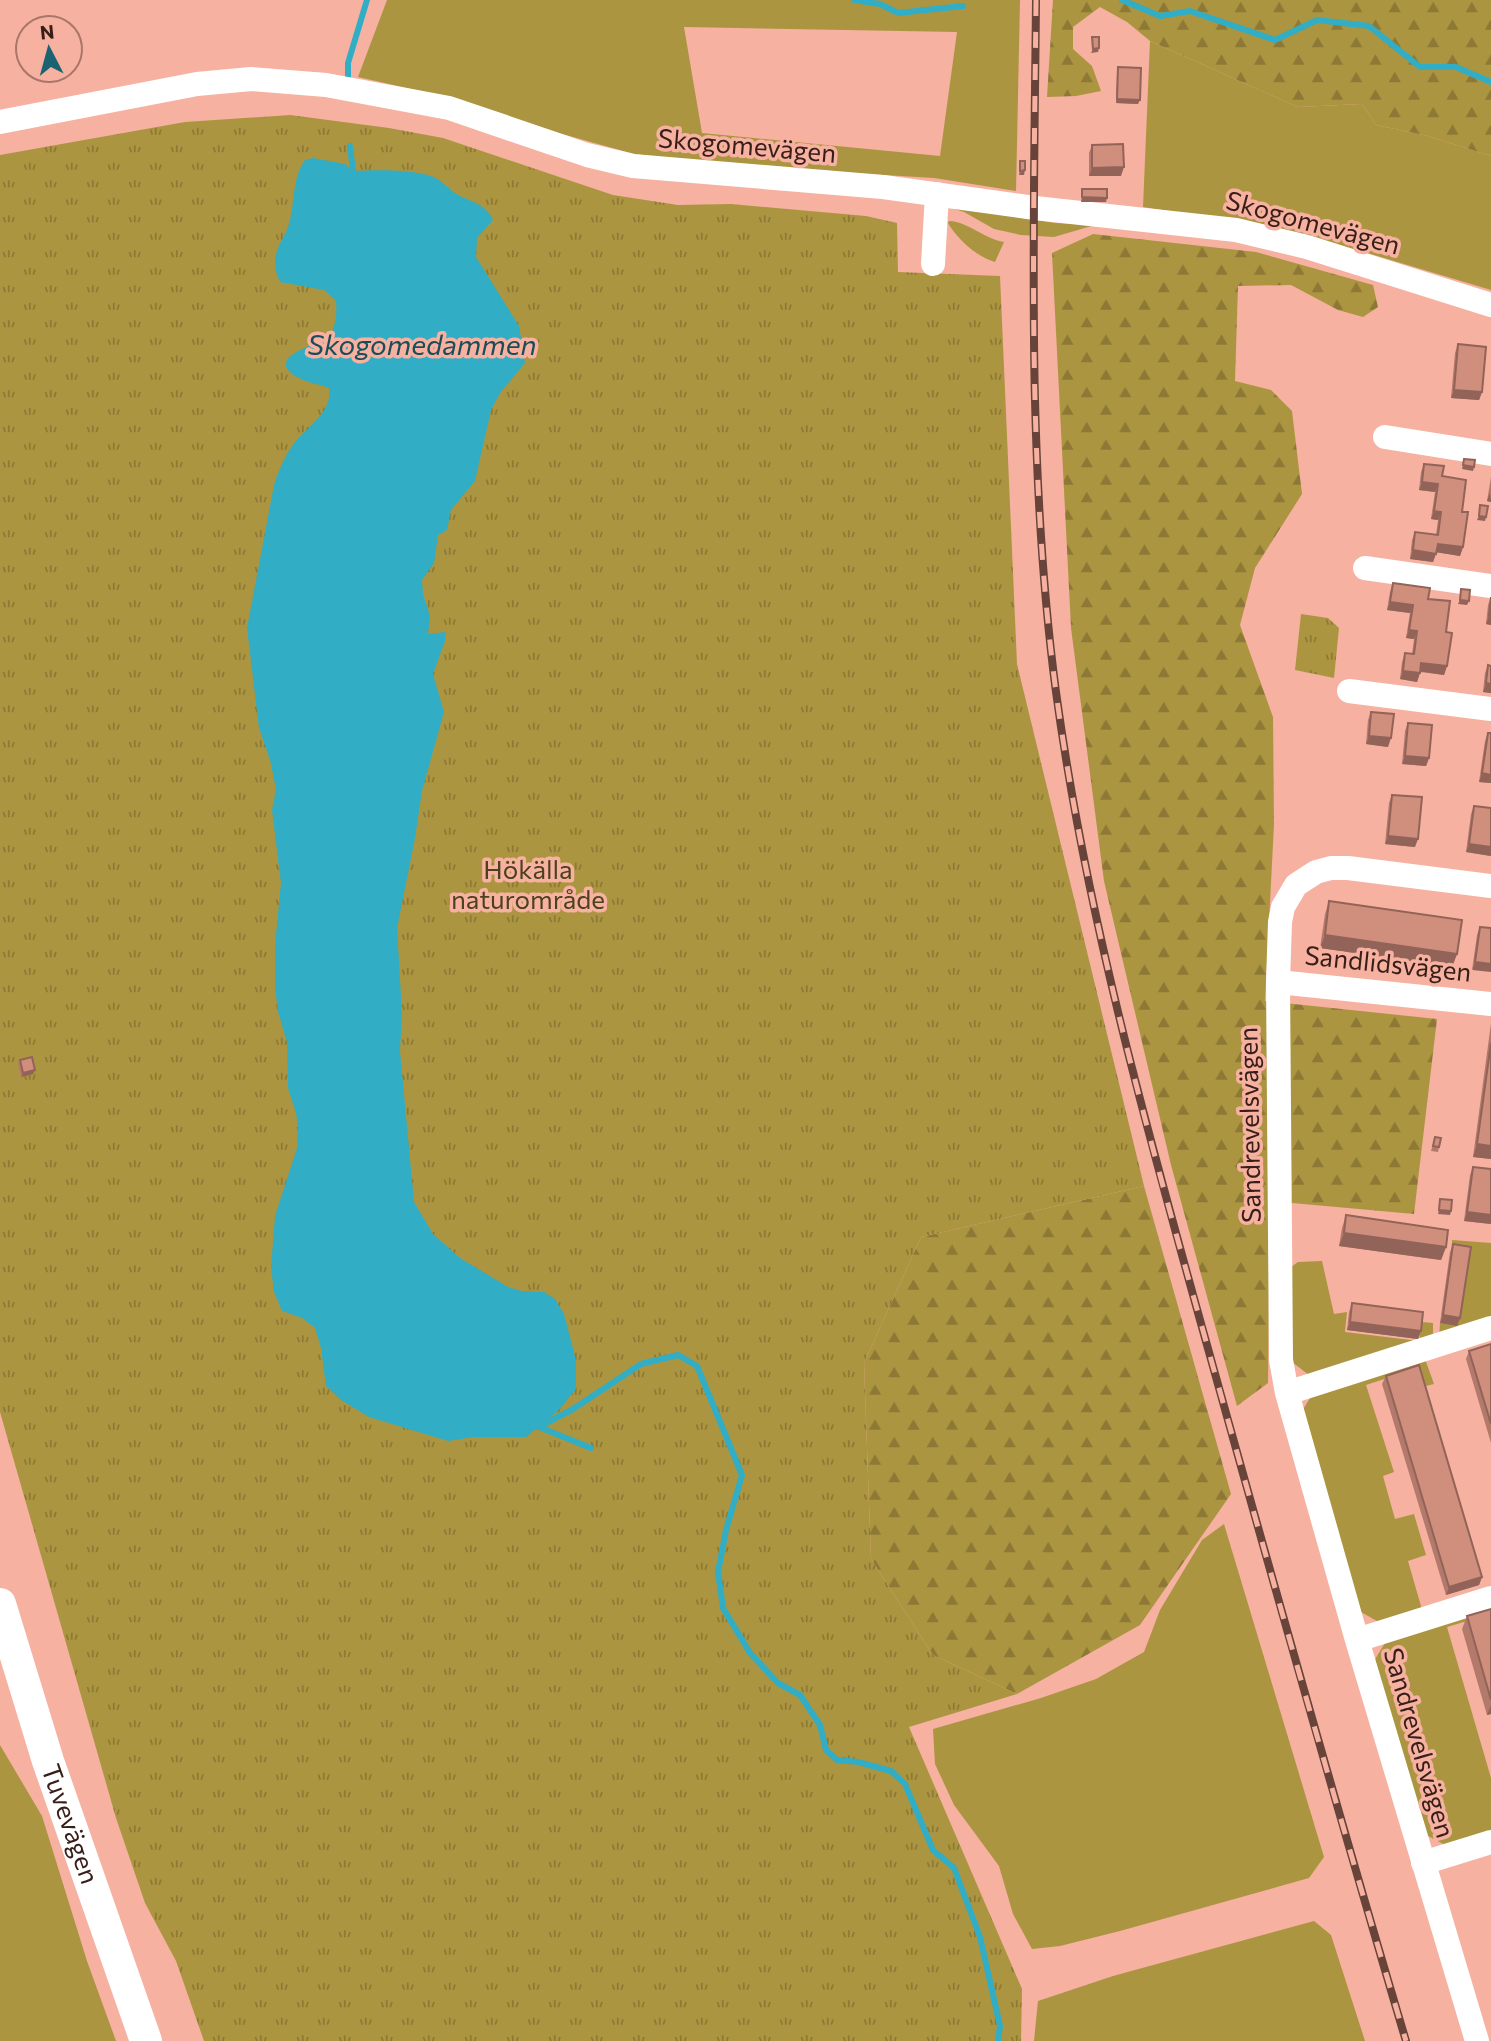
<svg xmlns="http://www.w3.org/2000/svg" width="1491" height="2041" font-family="Commissioner,sans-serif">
<defs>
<pattern id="forest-firs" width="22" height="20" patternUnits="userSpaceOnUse" patternTransform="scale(1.75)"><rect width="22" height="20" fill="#ac9540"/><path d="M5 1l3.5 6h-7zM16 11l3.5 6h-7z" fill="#8d7935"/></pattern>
<pattern id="park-tufts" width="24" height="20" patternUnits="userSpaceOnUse" patternTransform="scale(1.75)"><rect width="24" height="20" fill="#ac9540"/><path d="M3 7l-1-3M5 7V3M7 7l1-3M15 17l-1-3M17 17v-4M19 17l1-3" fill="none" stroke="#8d7935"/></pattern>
</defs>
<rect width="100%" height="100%" fill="#f6b1a0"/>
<path fill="#ac9540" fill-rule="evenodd" d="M387,0H1020L1016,191L934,178L734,166L634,154L555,132L438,95L358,77ZM684,27L957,32L940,156L702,133Z
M1150,41L1298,107L1362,104L1376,125L1428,136L1491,156V290L1364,252L1240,222L1143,207Z
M949,207L1055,223L1095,225L1054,237L1021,235L994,229L964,212Z
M949,221C969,222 984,239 1004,242L995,262C977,257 957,239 948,223Z
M1452,1240L1491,1243V1324L1439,1339L1440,1323L1457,1326Z
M1322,1261L1334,1314L1347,1312L1345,1332L1419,1341L1422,1322L1433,1323V1341L1309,1375L1292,1362L1291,1267L1298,1262Z
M1425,1359L1434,1384L1426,1386L1418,1368L1366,1385L1394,1472L1383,1476L1395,1519L1414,1514L1426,1555L1408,1561L1423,1613L1384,1625L1361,1612L1302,1411L1315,1390Z
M1224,1524L1324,1857L1309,1878L1120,1931L1060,1946L1032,1949L1013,1914L999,1866L954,1805L935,1764L933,1729L1041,1698L1096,1679L1144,1652L1160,1610L1202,1540Z
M1488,1610L1491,1614L1447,1627L1491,1778V1835L1449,1847L1426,1835L1374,1661L1388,1638Z
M0,1745L42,1816L87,1961L116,2041H0Z
M1314,1921L1331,1935L1365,2041H1034L1038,2001L1113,1976Z"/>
<path fill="url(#forest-firs)" d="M1053,0H1491V156L1428,136L1376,125L1362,104L1298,107L1150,41L1127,22L1100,7L1073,27V49L1092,66L1101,91L1076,96L1047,97Z
M1093,234L1256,252L1373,285L1378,307L1363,317L1338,310L1291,285L1238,286L1235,381L1271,390L1292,411L1302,494L1255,568L1240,625L1273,717L1274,824L1265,1001L1437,1019L1414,1214L1270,1201L1268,1383L1237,1406L1171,1165L1104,881L1071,628L1052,253Z
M1144,1186L1231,1494L1140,1625L1017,1694L933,1655L871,1559L864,1363L921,1237Z"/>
<path fill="url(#park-tufts)" d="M290,115L389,128L443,138L613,195L678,205L731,204L866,216L897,223L898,272L1000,276L1017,664L1144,1186L921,1237L864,1363L871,1559L933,1655L1017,1694L909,1727L1022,1989L1021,2041H204L176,1961L145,1903L116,1818L0,1412V155L185,122Z
M1301,614L1328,618L1339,628L1334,678L1295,670Z"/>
<path fill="#31adc5" d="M313,158L345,164L353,171C376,170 409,169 431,176C441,179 449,190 458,195C472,202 487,205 493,220L477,238L476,257L519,326L525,363L500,393L491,410L475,481L451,510L447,530L438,535L434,563L422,580L423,594L430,616L428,634L446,632L445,641L433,674L444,712L422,791L415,838L397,928L402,1013L400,1051L414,1202L433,1234L460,1258L508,1287L522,1291L544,1292L555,1299L564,1314L576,1360V1389L559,1410L526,1437H474L448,1441L369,1417L341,1400L326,1386L321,1348L315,1328L302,1318L282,1311L274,1292L271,1267L275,1216L297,1148L298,1128L296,1113L288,1088L287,1042L278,1012L275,986V945L281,883L272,810L276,789L270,760L259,728L247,628L274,485C278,472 284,458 292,446C305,428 333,413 329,388C318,384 301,381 292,374C267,354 325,344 331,334C336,324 337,311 336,301L324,290L280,282C276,274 274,264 276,255C278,244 286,235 289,224C295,203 292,178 305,160Z"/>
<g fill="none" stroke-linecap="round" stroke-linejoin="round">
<path stroke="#31adc5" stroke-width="6" d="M854,0L880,4L898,13L963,6
M1122,0L1160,16L1190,11L1275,40L1317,20L1369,26L1420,67H1456L1491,82
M348,83V63L367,0
M350,146L354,178
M531,1427H539L573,1409L641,1364L678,1355L697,1366L742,1475L726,1530L718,1572L723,1608L750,1653L778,1683L800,1695L820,1725L826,1750L837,1760L858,1762L891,1771L905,1784L933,1850L954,1868L980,1937L1000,2026L998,2041
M539,1427L591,1448"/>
<path stroke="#fff" stroke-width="24" d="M0,122L197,84L251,79L326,85L449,108L587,155L633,166L883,187L1035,208L1236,230L1307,247L1491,305
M933,264L937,194
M1385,437L1491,454
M1365,568L1491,586
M1349,691L1491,709
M1278,982L1491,1004
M1287,1393L1491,1328
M1357,1640L1491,1598
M1423,1863L1491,1842
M1477,2041L1357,1640L1287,1393L1281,1360L1278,982L1280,922L1283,907L1296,885L1316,872L1331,868H1348L1491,886"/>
<path stroke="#fff" stroke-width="32" id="s1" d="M0,1604L48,1761L146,2041"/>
<g stroke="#67433a" stroke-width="8">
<path id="rail" d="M1036,0C1034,228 1026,466 1056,692C1086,914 1147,1130 1207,1345C1272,1578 1337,1810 1406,2041"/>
</g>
<use href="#rail" stroke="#f6b1a0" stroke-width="5" stroke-dasharray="16" stroke-linecap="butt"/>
</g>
<path fill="#b37a6c" d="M1118,67L1138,104L1116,103L1117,72Z
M1092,145L1121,176H1089V153Z
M1458,344L1482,392L1479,400L1451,398L1455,353Z
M1424,464L1442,476L1462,512L1463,547L1460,556L1436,552L1433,562L1410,559L1412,540L1415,532L1436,535L1438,520L1431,519L1435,492L1419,490L1421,472Z
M1491,477V502L1487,501Z
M1393,583L1428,599L1446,632L1447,666L1444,675L1420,672L1417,682L1400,679L1402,662L1405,653L1412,654L1414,639L1406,638L1410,613L1387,610L1390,592Z
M1491,597V625L1486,624L1488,605Z
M1488,665L1491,693L1483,692L1485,673Z
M1371,712L1388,747L1366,744L1368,720Z
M1408,723L1429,758L1426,766L1402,764L1405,731Z
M1488,733H1491V783L1479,782L1485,741Z
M1392,795L1415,847L1385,844L1389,803Z
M1474,806L1491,808V856L1466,852L1471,814Z
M1329,901L1457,954L1452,967L1320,948L1325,914Z
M1480,927L1491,928L1472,970L1477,935Z
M1491,1023V1159L1473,1157Z
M20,1060L33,1074L21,1077L18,1064Z
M1435,1137L1439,1147L1438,1152L1431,1151Z
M1473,1167L1491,1169V1224L1464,1221L1470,1175Z
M1346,1215L1446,1247L1441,1260L1339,1246L1342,1228Z
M1453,1244L1460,1318L1457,1326L1440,1323L1450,1252Z
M1352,1303L1421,1331L1418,1339L1347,1330L1349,1312Z
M1491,1344V1443L1466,1359L1469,1351Z
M1386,1376L1482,1577L1479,1585L1446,1595L1382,1384Z
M1491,1609V1714L1487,1715L1462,1629L1467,1616Z"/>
<path fill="#926358" d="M1099,48L1098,52L1091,53L1093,49Z
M1117,99L1140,100L1138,104L1116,103Z
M1124,167L1121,176H1089L1092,168Z
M1025,170L1024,175H1019L1020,171Z
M1082,197L1107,198L1106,202H1081Z
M1454,390L1482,392L1479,400L1451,398Z
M1463,465L1474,467L1473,471L1462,469Z
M1422,482L1438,484L1435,492L1419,490Z
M1490,493L1491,502L1487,501Z
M1434,511L1441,512L1438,520L1431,519Z
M1479,516L1486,517L1485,521L1477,520Z
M1438,544L1463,547L1460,556L1435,552Z
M1413,550L1436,554L1433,562L1410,559Z
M1460,600L1469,601L1467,605L1458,604Z
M1390,602L1413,605L1410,613L1387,610Z
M1489,615L1491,616V625L1486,624Z
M1409,630L1417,631L1414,639L1406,638Z
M1421,663L1447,666L1444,675L1418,671Z
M1403,671L1420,673L1417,682L1400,679Z
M1486,683L1491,684V693L1483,692Z
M1369,736L1391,738L1388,747L1366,744Z
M1405,756L1429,758L1426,766L1402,764Z
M1482,773L1491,775V783L1479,782Z
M1388,836L1418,839L1415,847L1385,844Z
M1469,844L1491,847V856L1466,852Z
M1325,935L1457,954L1452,967L1320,948Z
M1475,962L1491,964V972L1472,970Z
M35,1070L33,1074L21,1077L23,1073Z
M1477,1144L1491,1146V1159L1473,1157Z
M1439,1210L1451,1211L1450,1215L1438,1214Z
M1467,1212L1491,1215V1224L1464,1221Z
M1344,1233L1446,1247L1441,1260L1339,1246Z
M1443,1315L1460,1318L1457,1326L1440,1323Z
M1350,1322L1421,1331L1418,1339L1347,1330Z
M1482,1577L1479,1585L1446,1595L1449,1587Z
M1491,1705V1714L1487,1715Z"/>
<path fill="#d08e7d" stroke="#926358" stroke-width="2" d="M1092,37H1099V48L1093,49Z
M1118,67L1141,68L1140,100L1117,99Z
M1123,144L1124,167L1092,168V145Z
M1020,161H1025V170L1020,171Z
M1082,189H1107V198L1082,197Z
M1458,344L1486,347L1482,392L1454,390Z
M1464,459L1475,460L1474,467L1463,465Z
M1424,464L1444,466L1442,476L1466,480L1462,512H1468L1463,547L1438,544L1436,554L1413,550L1415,532L1438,535L1441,512L1434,511L1438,484L1422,482Z
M1480,505L1488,506L1486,517L1479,516Z
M1393,583L1430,588L1428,599L1450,601L1446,632L1452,633L1447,666L1421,663L1420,673L1403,671L1405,653L1414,654L1417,631L1409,630L1413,605L1390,602Z
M1461,589L1470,590L1469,601L1460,600Z
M1491,597V616L1489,615Z
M1488,665L1491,666V684L1486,683Z
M1371,712L1394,714L1391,738L1369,736Z
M1408,723L1432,725L1429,758L1405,756Z
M1488,733H1491V775L1482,773Z
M1392,795L1422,797L1418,839L1388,836Z
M1474,806L1491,808V847L1469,844Z
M1329,901L1462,920L1457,954L1325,935Z
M1480,927L1491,928V964L1475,962Z
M1491,1043V1146L1477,1144Z
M32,1057L35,1070L23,1073L20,1060Z
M1435,1137L1441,1138L1439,1147L1433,1146Z
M1473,1167L1491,1169V1215L1467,1212Z
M1440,1199L1452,1200L1451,1211L1439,1210Z
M1346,1215L1448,1230L1446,1247L1344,1233Z
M1453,1244L1471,1247L1460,1318L1443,1315Z
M1352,1303L1423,1312L1421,1331L1350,1322Z
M1491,1344V1424L1469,1351Z
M1419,1365L1482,1577L1449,1587L1386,1376Z
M1491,1609V1700L1467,1616Z"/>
<g text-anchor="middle" stroke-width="7" stroke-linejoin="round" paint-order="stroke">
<g font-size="26" fill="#381e18" stroke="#f6b1a0">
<text transform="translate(747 146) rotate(5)" y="9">Skogomevägen</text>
<text transform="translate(1313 223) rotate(15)" y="9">Skogomevägen</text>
<text transform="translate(1388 964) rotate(6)" y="9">Sandlidsvägen</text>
<text transform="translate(1250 1125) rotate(-91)" y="9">Sandrevelsvägen</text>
<text transform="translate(1419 1743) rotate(74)" y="9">Sandrevelsvägen</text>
<text dy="9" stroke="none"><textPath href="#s1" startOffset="231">Tuvevägen</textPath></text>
</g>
<g font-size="26" fill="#4b411c" stroke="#f6b1a0">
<text x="528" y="879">Hökälla<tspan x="528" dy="30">naturområde</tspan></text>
</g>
<g font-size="28" font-style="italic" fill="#1b4d58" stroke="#f6b1a0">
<text x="422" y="355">Skogomedammen</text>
</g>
</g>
<g transform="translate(49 49) rotate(354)"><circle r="33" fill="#f6b1a0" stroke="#aa766a" stroke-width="2"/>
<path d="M0-5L12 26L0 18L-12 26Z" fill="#1b6371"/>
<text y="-10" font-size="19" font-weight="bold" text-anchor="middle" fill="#381e18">N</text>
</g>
</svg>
